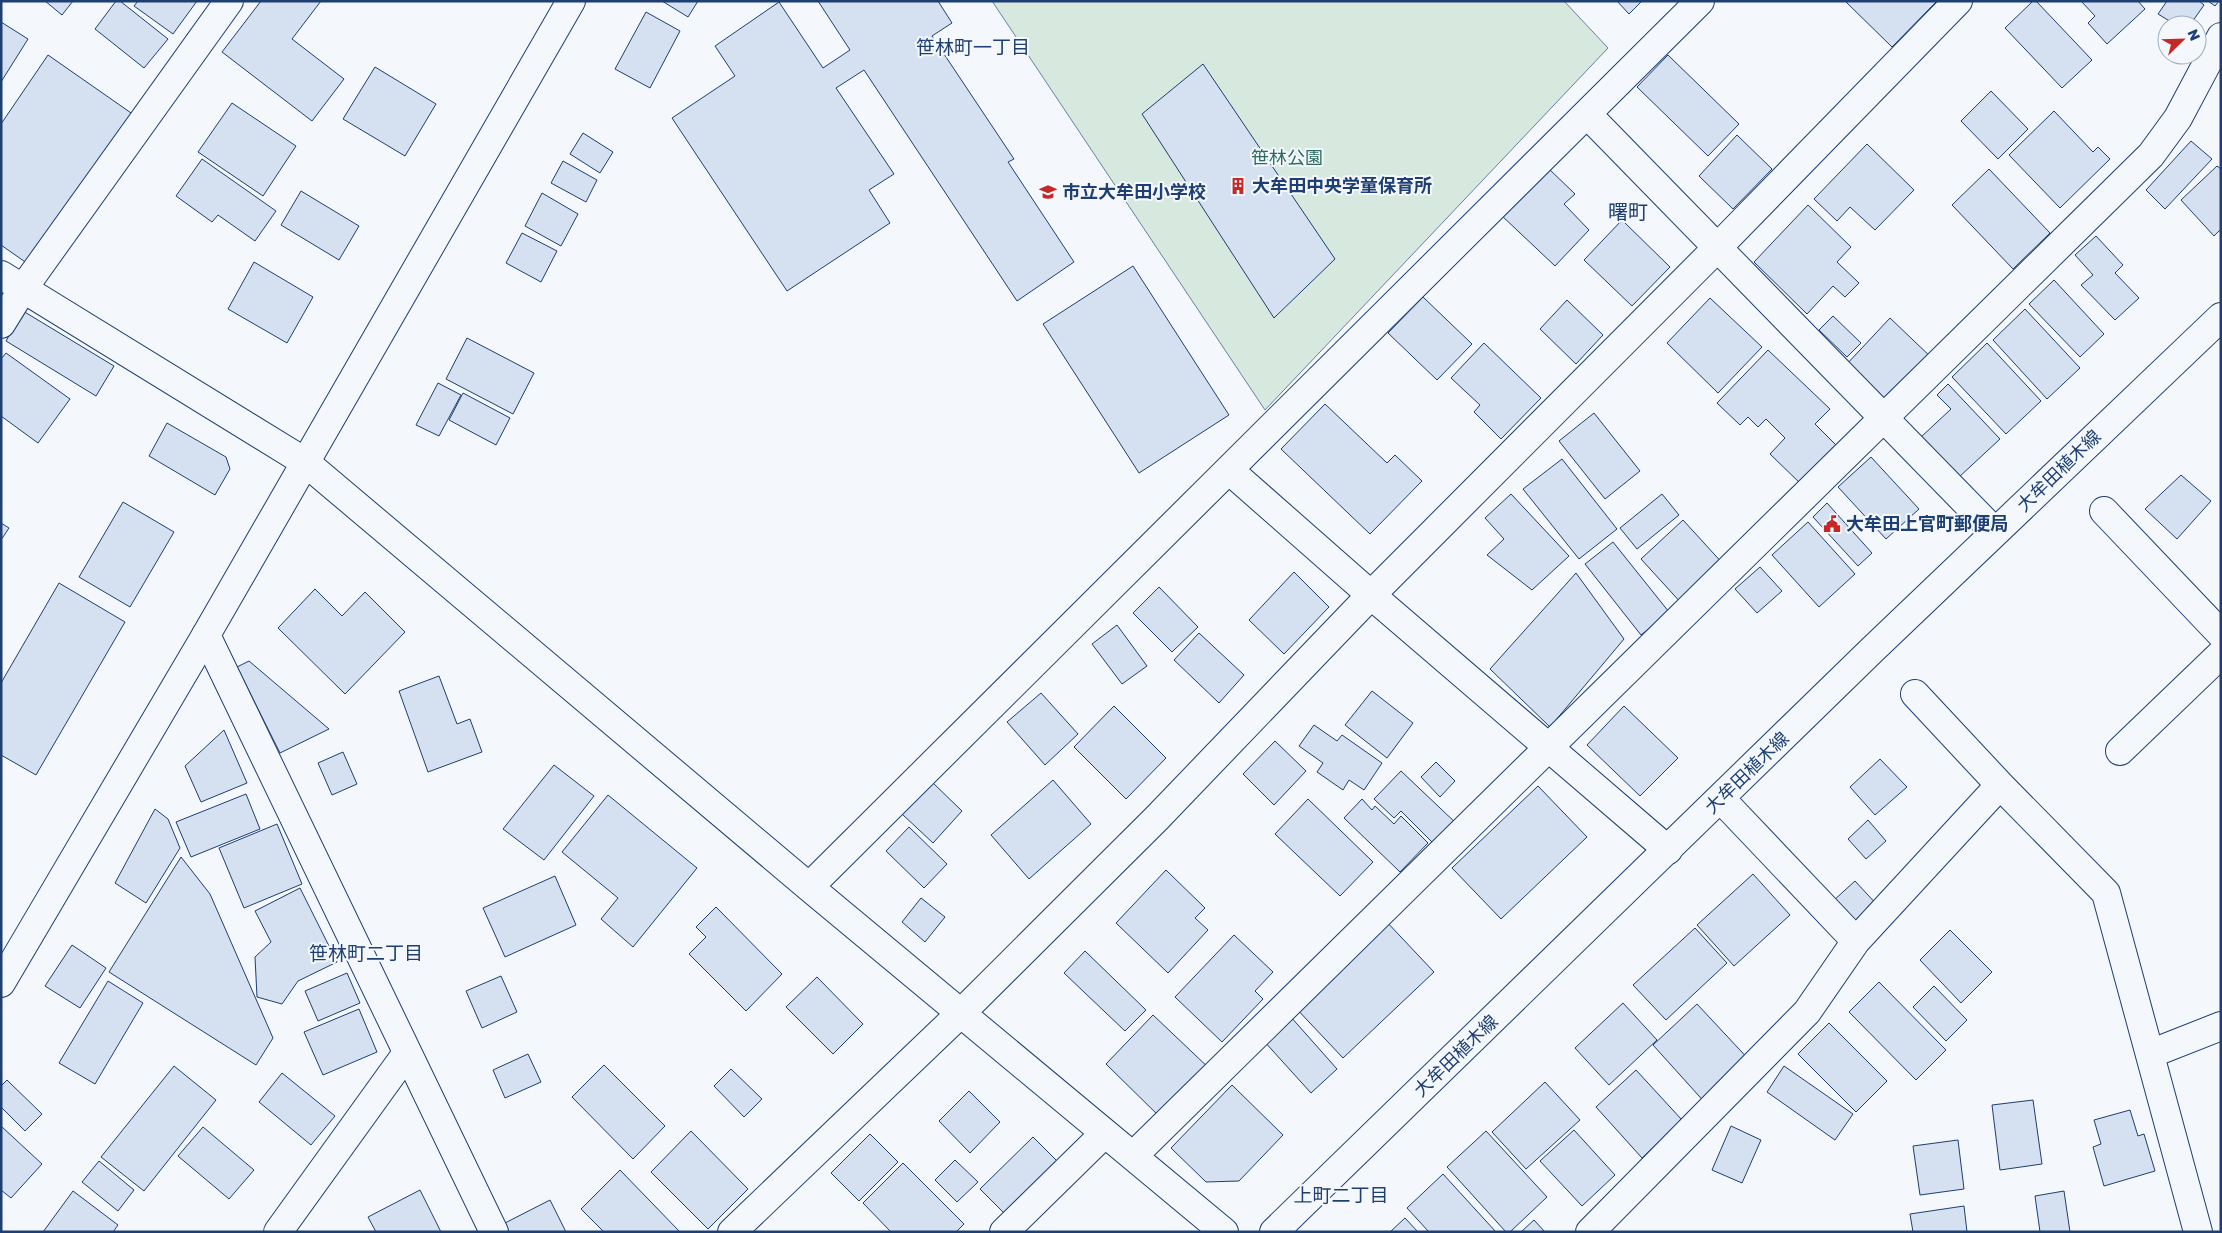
<svg xmlns="http://www.w3.org/2000/svg" width="2222" height="1233" font-family="'Golos Text','Noto Sans JP',sans-serif">
<rect width="100%" height="100%" fill="#f4f7fb"/>
<path fill="#d7e8df" stroke="#687fa3" d="M992,1H1564L1608,48L1265,410Z"/>
<path fill="#d5e0f0" stroke="#1d3f73" d="M45,1H73L62,15Z
M116,1H120L168,39L144,68L95,29Z
M138,1H197L173,34L134,6Z
M261,1H321L292,39L344,79L312,121L222,52Z
M662,1H698L688,17Z
M818,1H938L952,23L932,36L1014,159L1008,162L1074,262L1017,301L864,70L836,88L894,174L869,190L890,223L787,291L672,118L735,76L715,46L779,2L823,68L850,50Z
M1617,1H1642L1629,14Z
M1845,1H1936V2L1892,47Z
M2033,1H2036L2092,60L2062,88L2005,28Z
M2081,1H2138L2145,9L2107,44L2088,23L2095,16Z
M2167,1H2199L2204,5L2190,25H2176L2158,14Z
M2208,1H2219L2215,6Z
M646,12L680,31L650,88L615,69Z
M1,22L28,39L1,82Z
M48,55L134,115L31,266L1,245V124Z
M1668,55L1739,124L1708,156L1637,87Z
M1203,64L1335,259L1274,318L1142,114Z
M375,67L436,104L405,156L343,119Z
M1991,91L2028,129L1998,159L1961,121Z
M232,103L296,146L263,196L198,152Z
M2054,111L2093,152L2098,147L2110,159L2060,208L2009,155Z
M583,133L613,152L600,173L570,154Z
M1737,135L1772,169L1733,209L1699,176Z
M2191,141L2212,159L2165,209L2146,190Z
M1867,144L1914,190L1875,230L1850,207L1837,221L1814,199Z
M202,159L276,211L255,241L218,215L212,222L176,196Z
M563,161L597,180L586,202L551,183Z
M2217,166L2221,169V229L2214,236L2181,200Z
M1547,167L1575,194L1564,204L1589,230L1555,266L1501,215Z
M1989,169L2050,233L2013,269L1952,205Z
M301,191L359,226L339,260L281,225Z
M542,193L578,214L561,246L525,226Z
M1808,205L1851,247L1837,262L1859,283L1845,297L1833,286L1807,314L1754,262Z
M1622,220L1670,267L1632,306L1584,260Z
M522,233L557,251L541,282L506,263Z
M2096,236L2123,265L2115,273L2139,298L2115,320L2081,285L2093,275L2075,255Z
M254,262L313,297L287,343L228,309Z
M1133,266L1229,415L1139,473L1043,324Z
M2054,280L2104,334L2080,357L2029,304Z
M1423,297L1472,344L1437,380L1388,333Z
M1710,298L1762,347L1718,393L1667,343Z
M1567,300L1603,335L1576,364L1540,329Z
M2025,309L2080,368L2047,399L1993,340Z
M23,311L114,366L96,396L6,341Z
M1833,316L1861,343L1847,357L1819,330Z
M1890,318L1935,361L1889,409L1845,366Z
M467,338L534,373L513,414L446,379Z
M1484,343L1541,398L1501,439L1474,412L1480,405L1451,378Z
M1987,343L2041,401L2006,434L1952,377Z
M1768,350L1830,409L1815,424L1840,449L1804,487L1770,454L1785,438L1766,419L1758,427L1748,417L1740,425L1717,403Z
M6,353L70,399L38,443L1,416V359Z
M438,383L461,395L439,436L416,425Z
M1948,384L2000,439L1958,478L1920,438L1951,409L1937,395Z
M463,393L510,418L496,445L449,420Z
M1325,404L1387,463L1395,455L1422,481L1370,534L1281,449Z
M1594,413L1640,471L1605,499L1559,441Z
M167,423L226,457L230,469L215,495L149,456Z
M1871,457L1919,509L1886,539L1838,487Z
M1562,459L1617,529L1579,559L1523,489Z
M2181,475L2211,501L2177,539L2145,509Z
M1511,494L1569,556L1532,590L1487,555L1504,539L1485,518Z
M1662,494L1679,515L1637,549L1620,528Z
M123,502L174,532L130,607L79,577Z
M1827,503L1872,553L1858,566L1813,517Z
M1683,520L1725,566L1683,605L1641,559Z
M1808,522L1855,574L1819,607L1772,555Z
M1,523L9,528L1,540Z
M1613,542L1669,612L1641,635L1585,564Z
M1760,567L1782,591L1757,613L1735,589Z
M1294,572L1329,607L1284,654L1249,620Z
M1576,573L1624,639L1550,727L1490,669Z
M59,583L125,622L36,775L1,755V683Z
M1159,587L1198,627L1172,652L1133,613Z
M315,589L342,616L365,592L405,632L345,694L278,628Z
M1117,625L1147,666L1122,684L1092,644Z
M1199,633L1244,675L1219,703L1174,660Z
M249,661L329,729L280,753L237,667Z
M439,676L457,724L470,719L482,752L428,772L399,691Z
M1372,691L1413,723L1387,758L1345,725Z
M1041,693L1078,734L1045,765L1007,722Z
M1114,706L1166,758L1126,799L1074,747Z
M1624,706L1678,758L1640,796L1587,745Z
M1314,725L1337,741L1342,735L1382,763L1364,790L1349,780L1343,790L1317,772L1323,763L1299,746Z
M224,730L247,783L201,802L185,766Z
M1275,741L1306,771L1274,805L1243,774Z
M343,752L357,784L332,795L318,763Z
M1880,759L1907,787L1875,815L1850,787Z
M1436,762L1455,781L1440,797L1421,777Z
M554,765L594,796L544,860L503,829Z
M1401,771L1459,826L1438,848L1401,811L1394,818L1374,799Z
M1053,780L1091,824L1029,879L991,835Z
M932,782L962,811L933,843L902,814Z
M1538,786L1587,837L1501,919L1452,868Z
M246,794L260,829L191,857L176,822Z
M608,795L697,868L633,947L601,919L618,898L562,852Z
M1308,799L1373,862L1340,896L1275,834Z
M1362,799L1372,810L1375,806L1394,824L1401,816L1428,843L1400,872L1344,818Z
M155,809L168,819L180,848L146,903L115,883Z
M1868,820L1886,841L1866,859L1848,839Z
M277,824L302,884L244,908L219,848Z
M909,827L947,864L924,888L886,851Z
M181,857L210,894L273,1038L256,1065L109,972Z
M1166,870L1205,908L1195,918L1208,930L1168,973L1116,923Z
M1753,874L1790,915L1734,966L1697,925Z
M555,876L576,925L505,957L483,908Z
M1855,881L1880,908L1847,939L1822,911Z
M300,888L337,962L298,981L282,1004L257,997L255,957L271,942L255,911Z
M921,898L945,917L925,942L902,922Z
M716,907L782,974L746,1011L689,954L706,937L696,927Z
M1384,919L1434,972L1343,1058L1293,1005Z
M1695,928L1727,963L1666,1020L1633,985Z
M1950,930L1992,972L1961,1003L1920,960Z
M1234,935L1273,972L1255,991L1263,999L1222,1042L1175,997Z
M72,945L106,968L80,1008L45,986Z
M1085,951L1146,1010L1125,1031L1064,973Z
M347,973L360,1003L318,1021L305,991Z
M501,976L517,1012L482,1028L466,991Z
M817,977L863,1024L833,1054L786,1007Z
M108,981L143,1003L95,1084L59,1063Z
M1879,982L1946,1050L1916,1080L1849,1012Z
M1934,986L1967,1020L1946,1041L1913,1007Z
M1623,1003L1657,1040L1609,1085L1575,1048Z
M1697,1004L1753,1064L1708,1106L1653,1045Z
M359,1009L377,1052L323,1075L304,1032Z
M1153,1015L1212,1071L1164,1121L1106,1064Z
M1290,1016L1337,1069L1311,1093L1263,1040Z
M1829,1023L1887,1081L1856,1112L1798,1054Z
M528,1054L541,1082L505,1098L493,1070Z
M604,1065L665,1126L633,1159L572,1097Z
M174,1066L216,1100L144,1191L101,1157Z
M1784,1066L1853,1114L1835,1140L1767,1092Z
M731,1069L762,1099L744,1117L714,1086Z
M1636,1070L1682,1120L1642,1158L1596,1107Z
M282,1073L335,1116L311,1145L259,1102Z
M7,1080L42,1114L25,1131L1,1107V1086Z
M1545,1082L1580,1120L1526,1169L1492,1132Z
M1232,1085L1283,1135L1239,1181L1206,1182L1171,1148Z
M969,1091L1000,1122L970,1153L939,1121Z
M2033,1100L2042,1164L2000,1170L1992,1105Z
M2130,1110L2138,1136L2144,1134L2155,1171L2104,1186L2093,1147L2101,1144L2094,1120Z
M1,1126L42,1164L11,1198L1,1190Z
M1731,1126L1761,1140L1742,1183L1712,1170Z
M203,1127L254,1170L229,1199L178,1156Z
M1574,1130L1615,1175L1582,1206L1540,1161Z
M691,1131L748,1189L708,1229L651,1172Z
M1486,1131L1547,1197L1510,1232H1506L1447,1167Z
M870,1134L898,1162L859,1201L831,1173Z
M1033,1137L1059,1163L1006,1215L980,1189Z
M1958,1140L1964,1189L1920,1195L1913,1146Z
M955,1160L978,1182L957,1202L935,1180Z
M99,1161L134,1190L118,1211L82,1182Z
M903,1163L964,1224L956,1232H891L863,1203Z
M620,1170L680,1232H604L581,1209Z
M1443,1174L1496,1232H1429L1407,1208Z
M420,1190L441,1232H376L368,1217Z
M73,1191L118,1225L113,1232H43Z
M2064,1191L2070,1232H2040L2035,1196Z
M550,1200L566,1232H509L505,1223Z
M1964,1206L1967,1232H1913L1910,1214Z
M1405,1218L1418,1232H1390Z
M1534,1220L1545,1232H1521Z"/>
<g fill="none" stroke-linecap="round" stroke-linejoin="round">
<g stroke="#1d3f73" stroke-width="30">
<path id="street" d="M1587,114L1995,532
M1,275L305,462L809,887L1224,1232
M1,324L22,290L229,1
M1229,470L1371,595L1668,850
M2104,511L2221,634
M206,635L494,1232
M1915,694L2000,785L2106,893L2198,1232
M2120,751L2221,654
M1721,799L1856,941
M809,887L1700,1
M2150,1054L2221,1026
M1133,1156L2151,155L2178,118L2221,37
M278,1232L407,1053
M732,1232L961,1013L1157,818L1371,595L1718,247L1958,1
M1004,1232L1105,1133
M1590,1232L1807,1012L1856,941L2000,785"/>
</g>
<g stroke="#1d3f73" stroke-width="30">
<path id="secondary" d="M1,983L206,635L571,1"/>
</g>
<g stroke="#1d3f73" stroke-width="30">
<path id="primary" d="M1274,1232L1872,650L2221,317"/>
</g>
<use href="#street" stroke="#f4f7fb" stroke-width="28"/>
<use href="#secondary" stroke="#f4f7fb" stroke-width="28"/>
<use href="#primary" stroke="#f4f7fb" stroke-width="28"/>
</g>
<defs>
<g id="building-bare" transform="scale(1.35)"><path d="M-4-6H4V6H1V3H-1V6H-4ZM-2.5-4.3h1.7v1.8h-1.7ZM.8-4.3h1.7v1.8H.8ZM-2.5-1h1.7V.8h-1.7ZM.8-1h1.7V.8H.8Z" fill="#c62828" stroke="#f4f7fb" stroke-width="2.5" paint-order="stroke"/></g>
<g id="school-bare" transform="scale(1.35)"><path d="M0-5L7-2L0 1L-7-2ZM-4 1L0 2.5L4 1V4Q0 6-4 4Z" fill="#c62828" stroke="#f4f7fb" stroke-width="2.5" paint-order="stroke"/></g>
<g id="civic-bare" transform="scale(1.35)"><path d="M-.6-6.5H3V-4.5H.6V-3L4-1V1h2V6H-6V1h2V-1L-.6-3ZM-1.2 2.5V6h2.4V2.5Z" fill="#c62828" stroke="#f4f7fb" stroke-width="2.5" paint-order="stroke"/></g>
</defs>
<g fill-rule="evenodd">
<use href="#building-bare" x="1238" y="186"/>
<use href="#school-bare" x="1048" y="192"/>
<use href="#civic-bare" x="1832" y="524"/>
</g>
<g text-anchor="middle" stroke-width="4" stroke-linejoin="round" paint-order="stroke">
<g font-size="18" fill="#2c6c60" stroke="#f4f7fb">
<text x="1287" y="164">笹林公園</text>
</g>
<g font-size="18" font-weight="bold" fill="#1d3f73" stroke="#f4f7fb" text-anchor="start">
<text x="1252" y="192">大牟田中央学童保育所</text>
<text x="1062" y="198">市立大牟田小学校</text>
<text x="1846" y="530">大牟田上官町郵便局</text>
</g>
<g font-size="18" fill="#1d3f73" stroke="#f4f7fb">
<text transform="translate(2059 471) rotate(-44)" y="6">大牟田植木線</text>
<text transform="translate(1747 773) rotate(-44)" y="6">大牟田植木線</text>
<text transform="translate(1456 1056) rotate(-44)" y="6">大牟田植木線</text>
</g>
<g font-size="19" fill="#1d3f73" stroke="#f4f7fb">
<text x="973" y="54">笹林町一丁目</text>
<text x="366" y="960">笹林町二丁目</text>
<text x="1341" y="1202">上町二丁目</text>
</g>
<g font-size="20" fill="#1d3f73" stroke="#f4f7fb">
<text x="1628" y="219">曙町</text>
</g>
</g>
<rect width="2222" height="1233" fill="none" stroke="#1d3f73" stroke-width="5"/>
<g transform="translate(2182 40) rotate(67)"><circle r="24" fill="#f4f7fb" stroke="#9eadc5"/>
<path d="M0-4L9 19L0 12L-9 19Z" fill="#c62828"/>
<text y="-8" font-size="14" font-weight="bold" text-anchor="middle" fill="#1d3f73">N</text>
</g>
</svg>
